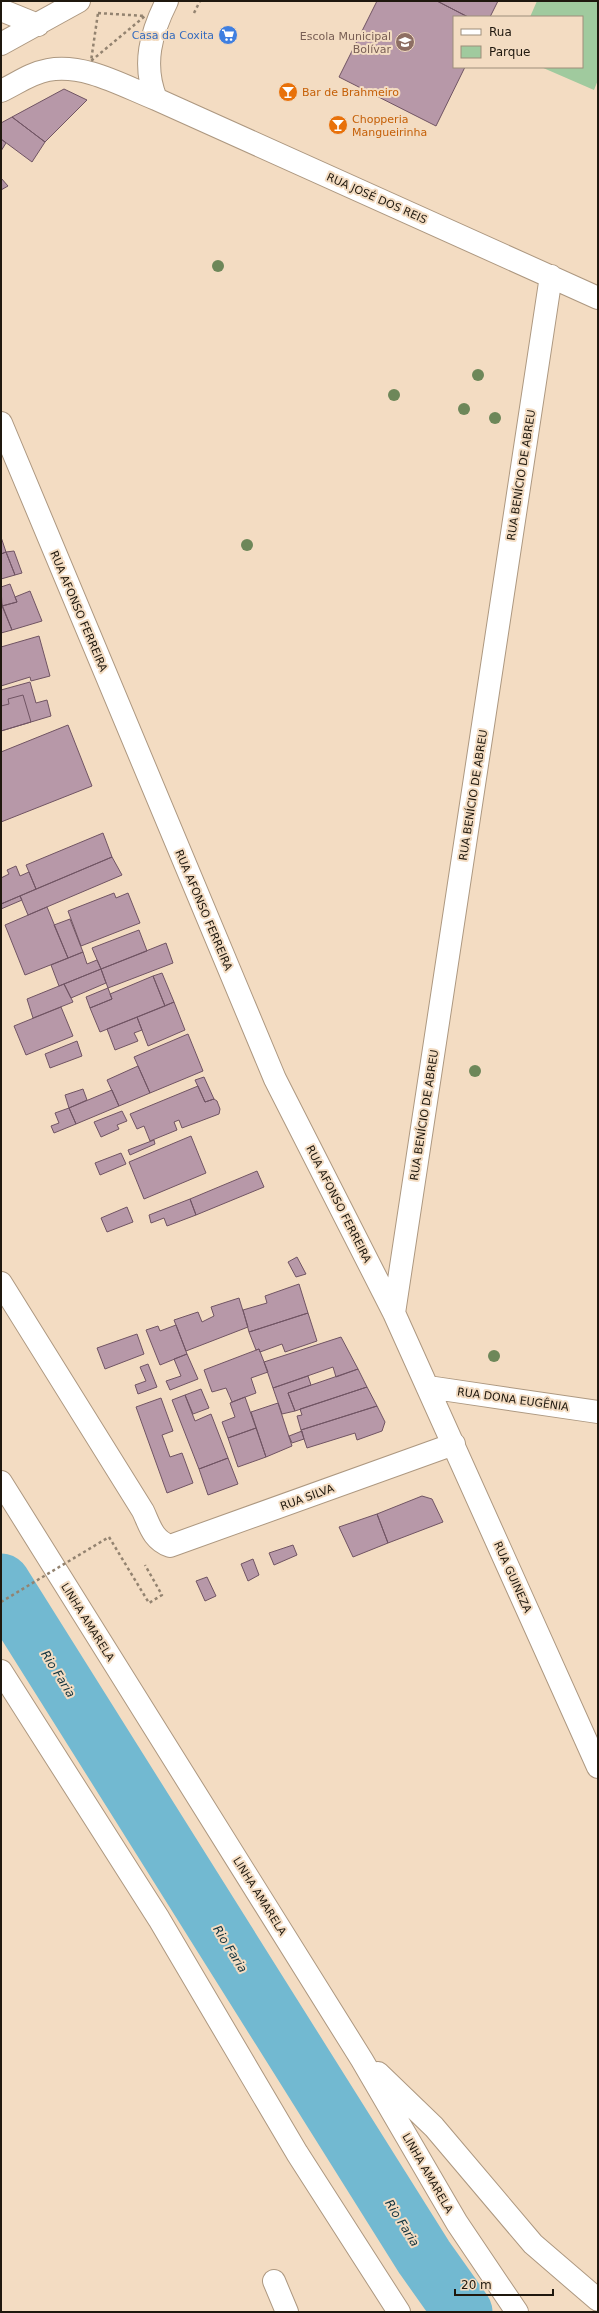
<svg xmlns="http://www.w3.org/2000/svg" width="599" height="2313" font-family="'DejaVu Sans',sans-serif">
<rect width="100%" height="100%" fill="#f3dcc2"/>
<path fill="#a0ca9e" d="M537,1H598V80L594,90L541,67H582V17H530Z"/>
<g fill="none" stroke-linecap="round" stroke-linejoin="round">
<path stroke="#72b9d1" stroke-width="59" d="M1,1583L424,2257L463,2312"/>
</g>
<path fill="#b798a8" stroke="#705463" d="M377,1H437L468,17H454V67H465L436,126L339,77Z
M437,1H498L490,17H468Z
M64,89L87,100L45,142L12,117Z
M12,117L45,142L32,162L1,139V123Z
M1,139L6,143L1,151Z
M1,178L8,186L1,190Z
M1,537L6,552L1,554Z
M14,551L22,573L15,575L6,552Z
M6,552L15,575L1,579V554Z
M10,584L17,602L2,606L1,587Z
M30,591L42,621L12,630L2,606L17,602L15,597Z
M1,602L12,630L1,633Z
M39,636L50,676L31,681L30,677L1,686V647Z
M30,682L36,703L47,700L51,716L1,731V690Z
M23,695L31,722L1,731V706L9,704L8,699Z
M68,725L92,786L1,822V752Z
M103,833L112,857L36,889L26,865Z
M112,857L122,875L28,915L20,896Z
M16,866L20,876L29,872L36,889L1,904V878L9,874L7,870Z
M114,893L116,898L128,893L140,923L81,946L68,911Z
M20,896L22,900L1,909V904Z
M47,907L68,958L25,975L5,925Z
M70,919L83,952L68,958L54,925Z
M139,930L147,951L101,969L92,948Z
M166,943L173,963L108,988L101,969Z
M83,952L87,964L97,960L101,969L59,986L51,965Z
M101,969L106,983L71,998L64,984Z
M162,973L174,1002L165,1006L153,976Z
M153,976L165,1006L100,1032L90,1008L112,999L110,994Z
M64,984L73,1002L33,1018L27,999Z
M108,988L112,999L90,1008L86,997Z
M174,1002L185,1030L148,1046L137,1017Z
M61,1007L73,1036L26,1055L14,1026Z
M137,1017L142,1030L134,1033L138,1041L115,1050L107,1029Z
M188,1034L203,1071L150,1093L134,1057Z
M77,1041L82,1056L50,1068L45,1054Z
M138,1066L150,1093L119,1106L107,1080Z
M204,1077L214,1099L205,1102L195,1080Z
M198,1086L205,1102L214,1099L217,1101L220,1109L219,1114L182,1128L179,1120L174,1122L177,1130L150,1141L144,1126L137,1129L130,1114Z
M83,1089L87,1100L69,1108L65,1095Z
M112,1090L119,1106L76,1124L69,1108Z
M69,1108L76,1124L54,1133L51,1126L59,1123L55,1113Z
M122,1111L127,1121L117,1125L119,1129L101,1137L94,1122Z
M191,1136L206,1173L144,1199L129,1162Z
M154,1140L155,1144L130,1155L128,1150Z
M121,1153L126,1164L100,1175L95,1163Z
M257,1171L264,1187L196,1215L190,1199Z
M190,1199L196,1215L167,1226L164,1218L151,1223L149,1215Z
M127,1207L133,1222L107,1232L101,1218Z
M297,1257L306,1274L296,1277L288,1262Z
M299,1284L308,1313L249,1332L243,1310L267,1303L265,1296Z
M239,1298L248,1327L186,1351L174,1320L198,1312L202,1322L214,1316L211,1307Z
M308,1313L317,1341L285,1352L282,1344L260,1352L259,1349L256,1350L249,1332Z
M176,1325L187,1354L160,1365L146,1330L158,1326L160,1331Z
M137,1334L144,1354L105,1369L97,1348Z
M341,1337L358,1369L336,1377L333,1367L273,1388L264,1362Z
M259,1349L268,1372L251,1378L256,1393L232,1402L226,1388L212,1392L204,1370Z
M187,1354L198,1379L170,1390L166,1381L181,1376L174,1359Z
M148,1364L157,1387L138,1394L135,1385L146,1381L140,1367Z
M358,1369L367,1387L295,1411L288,1393Z
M308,1376L311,1385L288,1393L295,1411L282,1414L273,1388Z
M367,1387L377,1406L301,1430L297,1416L302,1415L300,1409Z
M201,1389L209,1408L193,1414L185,1395Z
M185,1395L195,1421L211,1414L228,1458L199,1469L172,1400Z
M245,1397L256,1428L228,1438L222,1422L235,1417L230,1403Z
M161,1398L173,1431L162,1435L170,1457L182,1453L193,1483L167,1493L136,1407Z
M278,1403L292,1446L266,1457L251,1412Z
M377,1406L385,1422L382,1431L357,1440L355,1433L307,1448L301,1430Z
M256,1428L266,1457L238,1467L228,1438Z
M302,1431L304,1439L292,1443L289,1436Z
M228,1458L238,1484L208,1495L199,1469Z
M422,1496L432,1499L443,1522L388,1543L377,1514Z
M377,1514L388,1543L353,1557L339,1527Z
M293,1545L297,1555L274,1565L269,1553Z
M253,1559L259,1575L248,1581L241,1564Z
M207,1577L216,1596L205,1601L196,1581Z"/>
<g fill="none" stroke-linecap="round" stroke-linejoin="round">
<g stroke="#ad9880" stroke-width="24">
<path id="minor" d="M1,10L38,25
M1,44L79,1
M1,91C16,84 31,73 48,70C84,63 123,86 156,99L598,298
M156,99C142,64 151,33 167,1
M1,423L275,1079L394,1313L598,1767
M1,1283L143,1511C150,1526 153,1540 170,1546L454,1444
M394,1313L551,276
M428,1387L598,1412
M274,2281L287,2312"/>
</g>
<g stroke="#ad9880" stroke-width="24">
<path id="highway" d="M1,1482L362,2060L457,2223L517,2312
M1,1671L159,1919L297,2153L399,2312
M378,2073L434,2127L533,2244L598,2300"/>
</g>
<path stroke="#938370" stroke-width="2.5" stroke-dasharray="3 3" stroke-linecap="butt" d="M98,13L145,16L91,61Z
M194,13L200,1
M109,1537L149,1603L162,1595L145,1565"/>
<use href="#minor" stroke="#fff" stroke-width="22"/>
<use href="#highway" stroke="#fff" stroke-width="22"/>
<path stroke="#938370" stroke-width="2.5" stroke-dasharray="3 3" stroke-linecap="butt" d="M1,1602L109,1537"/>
</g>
<g fill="#6d8759">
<circle cx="218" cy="266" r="6"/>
<circle cx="478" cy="375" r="6"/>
<circle cx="394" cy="395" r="6"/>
<circle cx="464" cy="409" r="6"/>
<circle cx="495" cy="418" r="6"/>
<circle cx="247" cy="545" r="6"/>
<circle cx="475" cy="1071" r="6"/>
<circle cx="494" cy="1356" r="6"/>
</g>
<defs>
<g id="supermarket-disc" transform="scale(1)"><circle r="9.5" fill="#3f7fe0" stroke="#f3dcc2"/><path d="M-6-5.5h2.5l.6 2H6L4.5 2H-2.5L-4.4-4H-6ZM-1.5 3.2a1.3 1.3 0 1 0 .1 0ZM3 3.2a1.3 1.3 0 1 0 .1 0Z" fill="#fff"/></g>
<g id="school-disc" transform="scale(1)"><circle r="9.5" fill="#8d6e63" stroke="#f3dcc2"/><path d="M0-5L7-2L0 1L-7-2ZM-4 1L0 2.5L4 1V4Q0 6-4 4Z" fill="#fff"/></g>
<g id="bar-disc" transform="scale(1)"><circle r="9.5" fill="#e8710a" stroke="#f3dcc2"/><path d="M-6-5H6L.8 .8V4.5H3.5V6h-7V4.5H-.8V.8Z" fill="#fff"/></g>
</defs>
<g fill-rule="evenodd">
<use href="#supermarket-disc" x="228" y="35"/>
<use href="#school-disc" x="405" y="42"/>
<use href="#bar-disc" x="288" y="92"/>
<use href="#bar-disc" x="338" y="125"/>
</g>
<g text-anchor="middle" stroke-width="4" stroke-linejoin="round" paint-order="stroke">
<g font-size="11" fill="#366cbe" stroke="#f3dcc2" text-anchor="end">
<text x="214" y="39">Casa da Coxita</text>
</g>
<g font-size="11" fill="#785e54" stroke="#f3dcc2" text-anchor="end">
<text x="391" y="40">Escola Municipal<tspan x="391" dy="13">Bolívar</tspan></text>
</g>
<g font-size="11" fill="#c56008" stroke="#f3dcc2" text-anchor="start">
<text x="302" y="96">Bar de Brahmeiro</text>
<text x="352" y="123">Chopperia<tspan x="352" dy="13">Mangueirinha</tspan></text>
</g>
<g font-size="11" fill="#1f180e" stroke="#f3dcc2">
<text transform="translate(377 198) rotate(24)" y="4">RUA JOSÉ DOS REIS</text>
<text transform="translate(521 475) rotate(-81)" y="4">RUA BENÍCIO DE ABREU</text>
<text transform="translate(79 611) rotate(67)" y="4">RUA AFONSO FERREIRA</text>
<text transform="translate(473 795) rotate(-81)" y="4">RUA BENÍCIO DE ABREU</text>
<text transform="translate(204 910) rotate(67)" y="4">RUA AFONSO FERREIRA</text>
<text transform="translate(424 1115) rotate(-81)" y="4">RUA BENÍCIO DE ABREU</text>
<text transform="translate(339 1204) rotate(63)" y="4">RUA AFONSO FERREIRA</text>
<text transform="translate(513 1399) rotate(8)" y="4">RUA DONA EUGÊNIA</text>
<text transform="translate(307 1497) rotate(-20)" y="4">RUA SILVA</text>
<text transform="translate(513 1577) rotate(66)" y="4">RUA GUINEZA</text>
<text transform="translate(88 1622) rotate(58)" y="4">LINHA AMARELA</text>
<text transform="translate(260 1896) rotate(58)" y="4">LINHA AMARELA</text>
<text transform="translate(428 2173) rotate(60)" y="4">LINHA AMARELA</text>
</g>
<g font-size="12" font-style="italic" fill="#12343f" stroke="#f3dcc2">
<text transform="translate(58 1674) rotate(58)" y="4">Rio Faria</text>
<text transform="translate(230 1949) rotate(58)" y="4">Rio Faria</text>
<text transform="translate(402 2223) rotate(58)" y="4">Rio Faria</text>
</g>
</g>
<rect width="599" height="2313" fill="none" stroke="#1f180e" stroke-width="4"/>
<rect x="453" y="16" width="130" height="52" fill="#f3dcc2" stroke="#9e8e7a"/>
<rect x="461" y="29" width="20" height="6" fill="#ffffff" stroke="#9e8e7a"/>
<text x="489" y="36" font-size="12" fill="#1f180e">Rua</text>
<rect x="461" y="46" width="20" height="12" fill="#a0ca9e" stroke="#9e8e7a"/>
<text x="489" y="56" font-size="12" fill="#1f180e">Parque</text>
<path d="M455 2289v6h98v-6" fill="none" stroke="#1f180e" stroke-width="2"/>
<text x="461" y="2289" font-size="12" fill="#1f180e" stroke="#f3dcc2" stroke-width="3" paint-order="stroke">20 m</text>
</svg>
